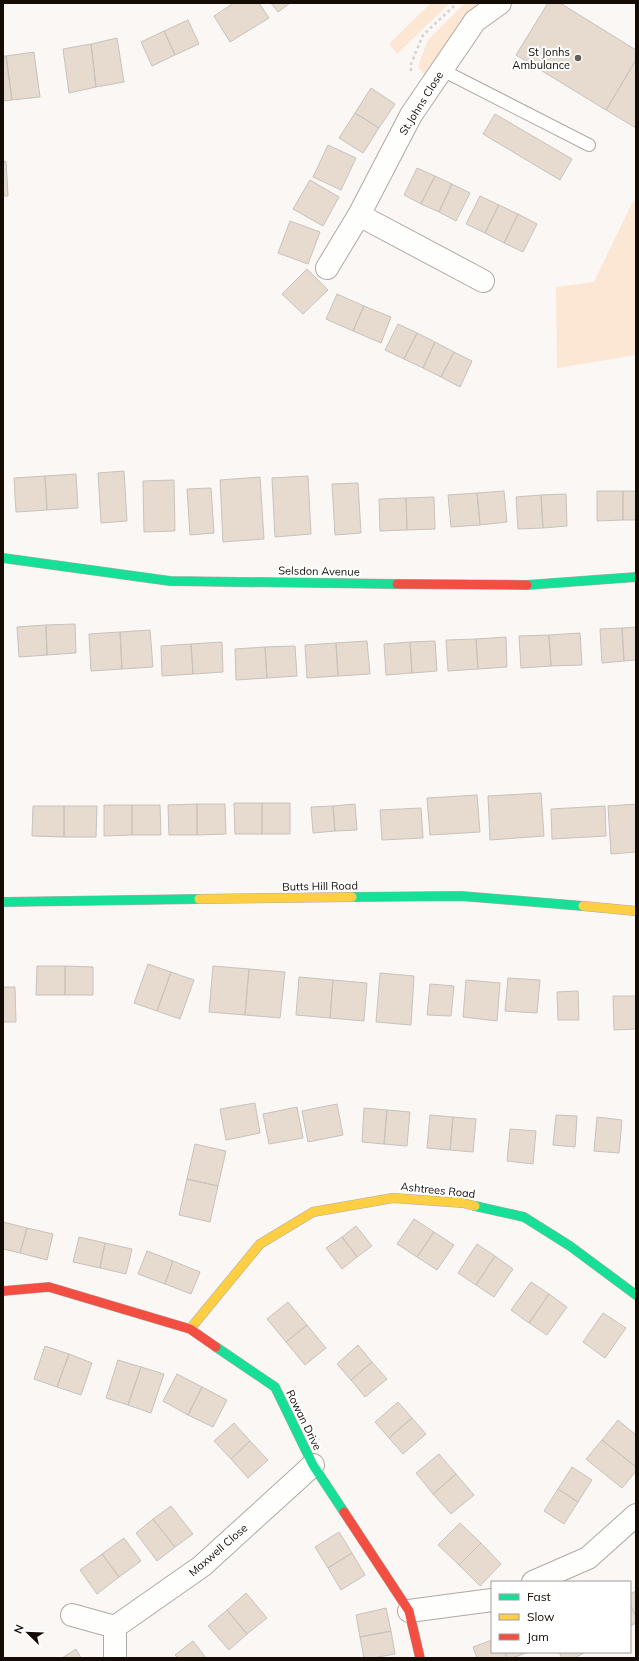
<svg xmlns="http://www.w3.org/2000/svg" width="639" height="1661" font-family="Mulish,sans-serif">
<rect width="100%" height="100%" fill="#faf7f4"/>
<path fill="#fce6d4" d="M431,3H450L397,54L389,44Z
M465,3H485L460,25L424,75L418,66L428,40Z
M636,200V355L557,368L556,287L594,282L632,203Z"/>
<path fill="#e7dacf" stroke="#c8c2bd" d="M234,3H259L269,18L230,42L214,16Z
M271,3H290L278,12Z
M548,3H560L636,50V60L606,110L516,55Z
M188,20L199,44L175,55L164,31Z
M164,31L175,55L152,66L141,42Z
M117,38L124,82L96,87L91,44Z
M91,44L96,87L69,93L63,49Z
M34,52L40,97L12,100L6,56Z
M3,56H6L12,100L3,101Z
M636,60V128L606,110Z
M371,88L395,104L379,128L355,113Z
M355,113L379,128L363,153L339,138Z
M495,114L572,159L560,180L483,134Z
M328,145L356,158L341,190L313,177Z
M6,161L8,196H3V162Z
M417,168L435,176L421,204L404,195Z
M435,176L452,184L439,212L421,204Z
M310,180L339,197L323,226L293,209Z
M452,184L470,193L456,221L439,212Z
M480,196L499,205L485,233L466,224Z
M499,205L518,214L504,243L485,233Z
M518,214L537,224L523,252L504,243Z
M290,221L320,232L308,264L278,253Z
M307,269L328,290L303,314L282,294Z
M337,294L364,306L353,331L326,319Z
M364,306L391,317L381,343L353,331Z
M398,324L417,333L404,359L385,350Z
M417,333L435,342L423,368L404,359Z
M435,342L454,352L441,377L423,368Z
M454,352L472,361L460,387L441,377Z
M124,471L127,521L101,523L98,473Z
M76,474L78,508L47,510L45,476Z
M45,476L47,510L16,512L14,478Z
M308,476L311,534L275,537L272,478Z
M260,477L264,539L223,542L220,480Z
M174,480L175,531L144,532L143,481Z
M358,483L361,533L335,535L332,484Z
M211,488L214,533L190,535L187,489Z
M504,491L507,522L480,525L477,493Z
M597,491H623V520L597,521Z
M623,491H636V520H623Z
M477,493L480,525L451,527L448,495Z
M566,494L567,526L543,528L541,495Z
M541,495L543,528L518,529L516,497Z
M434,497L435,529L407,530L406,498Z
M406,498L407,530L380,531L379,499Z
M75,624L76,653L47,655L46,625Z
M46,625L47,655L19,657L17,627Z
M636,627V660L624,661L622,628Z
M622,628L624,661L602,663L600,629Z
M150,630L153,667L122,669L120,632Z
M120,632L122,669L91,671L89,634Z
M580,633L582,665L551,666L549,635Z
M549,635L551,666L521,668L519,636Z
M506,637L507,667L478,669L476,639Z
M476,639L478,669L448,671L446,640Z
M367,641L370,674L338,676L336,643Z
M435,641L437,671L412,673L410,642Z
M222,642L223,672L193,674L191,644Z
M410,642L412,673L386,675L384,644Z
M336,643L338,676L307,678L305,645Z
M191,644L193,674L162,676L161,646Z
M295,646L297,676L267,678L265,647Z
M265,647L267,678L236,680L235,649Z
M541,793L544,836L490,840L488,796Z
M477,795L480,832L430,835L427,798Z
M234,803H262V834H235Z
M262,803H290V834H262Z
M197,804H225L226,834L197,835Z
M197,804V835H169L168,805Z
M355,804L357,830L335,831L333,806Z
M636,804V852L611,854L608,806Z
M104,805H132V835L104,836Z
M132,805H160L161,835H132Z
M33,806H64V837L32,836Z
M64,806H97L96,837H64Z
M333,806L335,831L313,833L311,807Z
M605,806L606,836L552,839L551,809Z
M421,808L423,838L382,840L380,810Z
M148,964L171,972L157,1011L134,1003Z
M37,966H65V995H36Z
M65,966L93,967V995H65Z
M213,966L249,969L245,1015L209,1012Z
M249,969L285,972L280,1018L245,1015Z
M171,972L194,980L180,1019L157,1011Z
M380,973L414,976L411,1025L376,1022Z
M299,977L333,980L330,1018L296,1015Z
M508,978L540,980L537,1013L505,1011Z
M333,980L367,983L364,1021L330,1018Z
M466,980L500,983L497,1021L463,1017Z
M430,984L454,986L451,1016L427,1015Z
M3,987H15L16,1022H3Z
M578,991L579,1020H558L557,992Z
M613,996H636V1029L614,1030Z
M255,1103L260,1133L226,1140L220,1109Z
M337,1104L343,1135L308,1142L302,1111Z
M297,1107L303,1138L269,1144L263,1114Z
M364,1108L387,1110L384,1144L362,1142Z
M387,1110L410,1112L407,1146L384,1144Z
M430,1115L453,1117L450,1150L427,1148Z
M556,1115L577,1116L575,1147L553,1145Z
M453,1117L476,1119L473,1152L450,1150Z
M597,1117L622,1120L619,1153L594,1151Z
M510,1129L536,1131L533,1164L507,1161Z
M195,1144L226,1151L218,1186L187,1179Z
M187,1179L218,1186L210,1222L179,1215Z
M414,1219L434,1232L417,1257L397,1244Z
M3,1222L27,1228L20,1253L3,1249Z
M356,1226L372,1246L357,1257L342,1237Z
M27,1228L53,1234L47,1260L20,1253Z
M434,1232L454,1245L437,1270L417,1257Z
M79,1237L105,1243L100,1268L73,1262Z
M342,1237L357,1257L342,1269L326,1248Z
M105,1243L132,1249L126,1274L100,1268Z
M477,1244L495,1256L476,1285L458,1273Z
M147,1251L173,1261L165,1284L138,1274Z
M495,1256L513,1269L494,1297L476,1285Z
M173,1261L200,1272L191,1294L165,1284Z
M531,1282L549,1294L529,1323L511,1310Z
M549,1294L567,1307L547,1335L529,1323Z
M288,1302L307,1325L286,1342L267,1319Z
M603,1313L626,1328L605,1358L583,1342Z
M307,1325L326,1348L305,1365L286,1342Z
M358,1345L372,1362L351,1380L337,1364Z
M45,1346L69,1354L57,1387L34,1379Z
M69,1354L92,1363L81,1395L57,1387Z
M118,1360L141,1367L128,1405L106,1398Z
M372,1362L387,1379L365,1397L351,1380Z
M141,1367L164,1374L151,1413L128,1405Z
M177,1374L202,1387L188,1415L163,1401Z
M202,1387L227,1400L213,1427L188,1415Z
M398,1402L412,1418L389,1438L375,1422Z
M412,1418L426,1434L403,1454L389,1438Z
M618,1420L636,1435V1467L602,1440Z
M234,1423L250,1441L231,1459L214,1441Z
M602,1440L636,1467V1471L622,1488L586,1459Z
M250,1441L268,1460L248,1478L231,1459Z
M439,1454L456,1474L433,1494L416,1473Z
M572,1467L592,1480L578,1502L558,1489Z
M456,1474L474,1495L451,1514L433,1494Z
M558,1489L578,1502L564,1524L544,1511Z
M171,1506L193,1534L175,1547L153,1519Z
M153,1519L175,1547L157,1561L136,1533Z
M460,1523L481,1543L459,1565L438,1545Z
M339,1532L352,1553L328,1568L315,1547Z
M124,1538L141,1561L119,1577L102,1554Z
M481,1543L501,1564L480,1586L459,1565Z
M352,1553L365,1575L341,1590L328,1568Z
M102,1554L119,1577L97,1594L80,1570Z
M636,1591V1616L630,1605V1594Z
M246,1593L267,1618L247,1634L227,1610Z
M630,1605L636,1616V1623L630,1626Z
M386,1608L391,1631L360,1637L356,1615Z
M227,1610L247,1634L229,1650L208,1626Z
M391,1631L395,1654L373,1658H364L360,1637Z
M492,1640V1652H505L507,1658H477L473,1647Z
M193,1641L206,1658H178L175,1655Z
M76,1649L81,1658H62Z
M505,1652H529L512,1658H507Z
M559,1652H584V1653L574,1658H562Z"/>
<g fill="none" stroke-linecap="round" stroke-linejoin="round">
<g stroke="#afa9a4" stroke-width="14">
<path id="lane" d="M442,70L589,145"/>
</g>
<g stroke="#afa9a4" stroke-width="24">
<path id="street" d="M359,215L483,281
M327,268L359,215L411,115L475,21L500,3
M533,1582L588,1558L636,1515
M409,1611L492,1600
M72,1615L115,1627L202,1566L313,1465
M115,1627V1658"/>
</g>
<g stroke="#afa9a4" stroke-width="10">
<path id="fast" d="M3,558L170,581L397,584
M527,585L636,577
M352,897L461,896L583,906
M3,902L199,899
M475,1206L524,1217L570,1246L636,1295
M216,1347L275,1387L313,1465L344,1512"/>
</g>
<g stroke="#afa9a4" stroke-width="10">
<path id="slow" d="M199,899L352,897
M583,906L636,911
M190,1329L260,1244L313,1212L393,1198L463,1203L475,1206"/>
</g>
<g stroke="#afa9a4" stroke-width="10">
<path id="jam" d="M397,584L527,585
M3,1291L49,1287L190,1329L216,1347
M344,1512L409,1611L420,1658"/>
</g>
<path stroke="#d5d4d3" stroke-width="2.5" stroke-dasharray="3 3" stroke-linecap="butt" d="M411,71V64L423,35L454,6"/>
<use href="#lane" stroke="#fefefd" stroke-width="12"/>
<use href="#street" stroke="#fefefd" stroke-width="22"/>
<use href="#fast" stroke="#16e098" stroke-width="9"/>
<use href="#slow" stroke="#ffcf43" stroke-width="9"/>
<use href="#jam" stroke="#f24e42" stroke-width="9"/>
</g>
<circle fill="#645e58" stroke="#fff" stroke-width="1.5" cx="578" cy="58" r="4"/>
<g text-anchor="middle" stroke-width="4" stroke-linejoin="round" paint-order="stroke">
<g font-size="11" fill="#140b04" stroke="#fff" text-anchor="end">
<text x="570" y="56">St Jonhs<tspan x="570" dy="13">Ambulance</tspan></text>
</g>
<g font-size="11" fill="#140b04" stroke="#fff">
<text transform="translate(421 103) rotate(-58)" y="4">St.Johns Close</text>
<text transform="translate(319 571) rotate(1)" y="4">Selsdon Avenue</text>
<text transform="translate(320 886) rotate(-1)" y="4">Butts Hill Road</text>
<text transform="translate(438 1190) rotate(6)" y="4">Ashtrees Road</text>
<text transform="translate(304 1420) rotate(64)" y="4">Rowan Drive</text>
<text transform="translate(218 1550) rotate(-41)" y="4">Maxwell Close</text>
</g>
</g>
<rect width="639" height="1661" fill="none" stroke="#140b04" stroke-width="8"/>
<rect x="491" y="1581" width="140" height="72" fill="#ffffff" stroke="#a19d9b"/>
<rect x="499" y="1594" width="20" height="6" fill="#16e098" stroke="#a19d9b"/>
<text x="527" y="1601" font-size="12" fill="#140b04">Fast</text>
<rect x="499" y="1614" width="20" height="6" fill="#ffcf43" stroke="#a19d9b"/>
<text x="527" y="1621" font-size="12" fill="#140b04">Slow</text>
<rect x="499" y="1634" width="20" height="6" fill="#f24e42" stroke="#a19d9b"/>
<text x="527" y="1641" font-size="12" fill="#140b04">Jam</text>
<g transform="translate(28 1633) rotate(293)" stroke="#ffffff" stroke-width="3" paint-order="stroke">
<path d="M0-3L7 15L0 10L-7 15Z" fill="#140b04"/>
<text y="-6" font-size="11" font-weight="bold" text-anchor="middle" fill="#140b04">N</text>
</g>
</svg>
